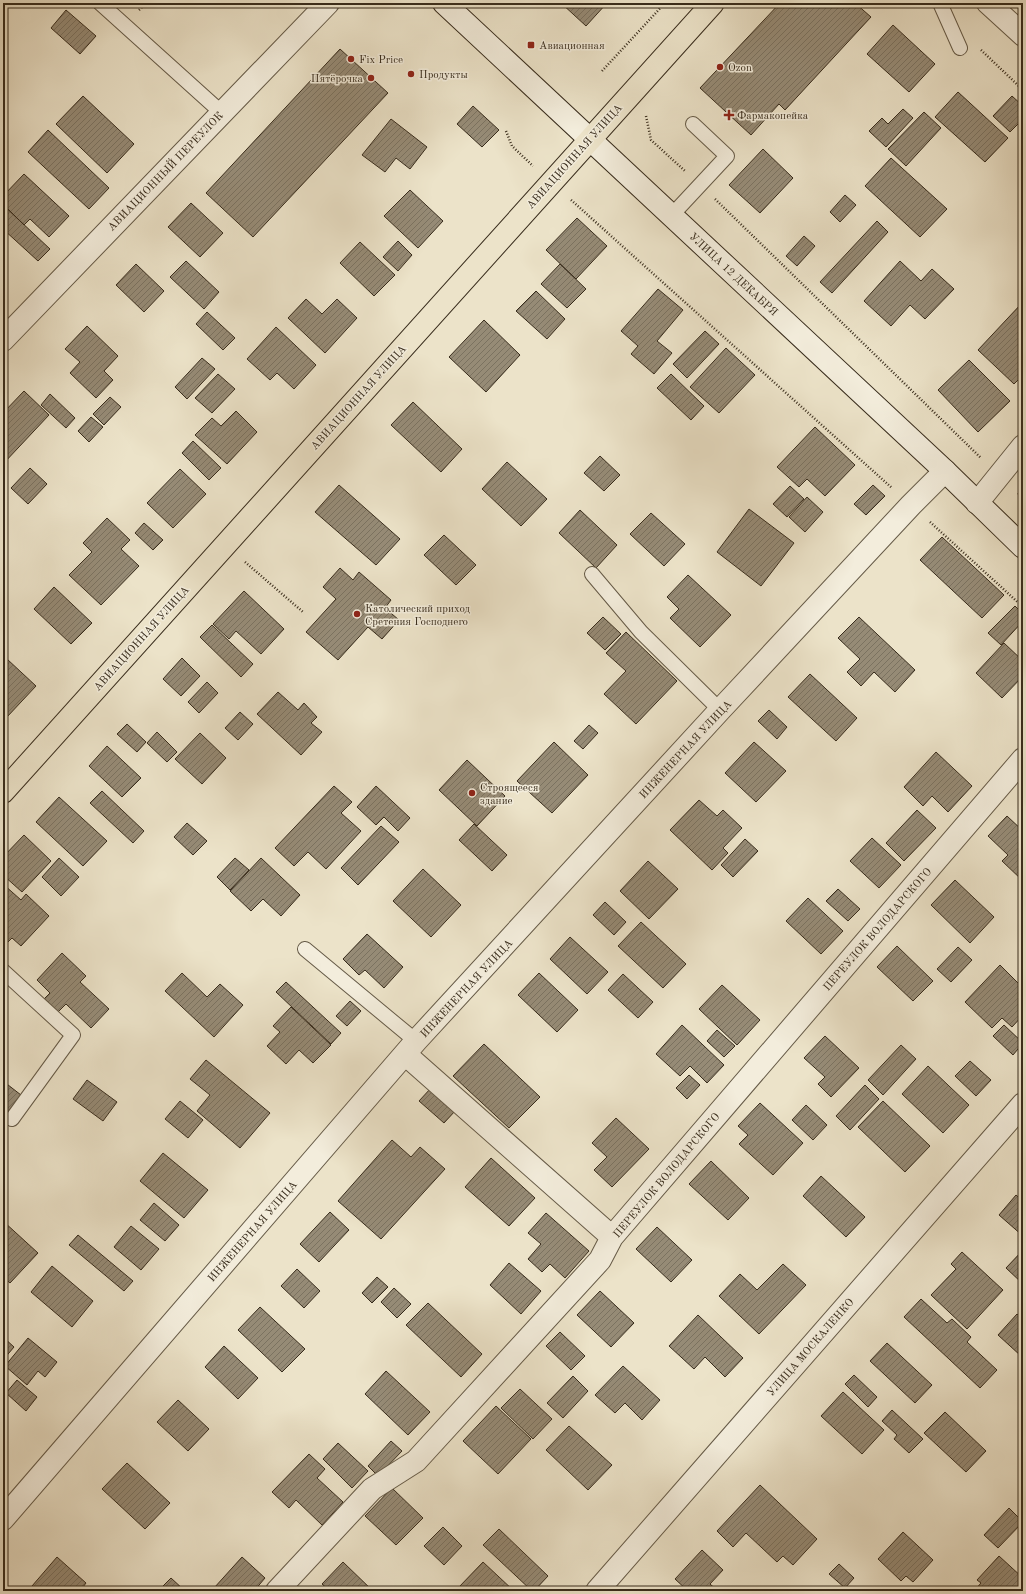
<svg xmlns="http://www.w3.org/2000/svg" width="1026" height="1594" font-family="'Old Standard TT',serif">
<defs>
<pattern id="building-hatch" width="6" height="6" patternUnits="userSpaceOnUse"><rect width="6" height="6" fill="#968b76"/><path d="M-1 1l2-2M0 6l6-6M5 7l2-2" fill="none" stroke="#7b7260"/></pattern>
</defs>
<rect width="100%" height="100%" fill="#ece3c9"/>
<filter id="stains"><feTurbulence type="fractalNoise" baseFrequency=".005" numOctaves="4"/><feColorMatrix values="0 0 0 0 .2 0 0 0 0 .09 0 0 0 0 .02 0 0 0 .5 -.17"/></filter>
<radialGradient id="worn" r=".72"><stop offset=".6" stop-color="#630" stop-opacity="0"/><stop offset="1" stop-color="#630" stop-opacity=".3"/></radialGradient>
<path fill="url(#building-hatch)" stroke="#382c1c" d="M561,3H607L586,26Z
M780,3H855L871,17L785,110L779,104L751,135L700,88Z
M66,10L96,36L80,54L51,28Z
M893,25L935,64L909,92L867,54Z
M340,49L388,93L253,237L206,193Z
M958,92L1008,138L985,162L935,117Z
M83,96L134,144L107,173L56,124Z
M1012,96L1023,106V119L1010,132L993,116Z
M473,106L499,130L482,147L457,124Z
M903,109L913,118L886,147L869,131L882,118L888,124Z
M924,112L941,128L906,166L888,149Z
M391,119L427,147L410,169L396,158L385,172L362,155Z
M48,130L109,188L89,209L28,152Z
M763,149L793,178L760,213L729,185Z
M891,158L947,209L920,237L865,186Z
M24,174L69,216L49,237L30,219L24,225L3,204V196Z
M410,190L443,221L418,248L384,216Z
M845,195L856,205L840,222L830,212Z
M191,203L223,233L200,257L168,227Z
M3,205L50,249L38,261L3,229Z
M577,218L607,246L576,279L546,250Z
M877,221L888,232L832,293L820,282Z
M804,236L815,246L797,266L786,256Z
M398,241L412,255L398,271L383,257Z
M360,242L395,275L374,296L340,263Z
M186,261L219,292L204,309L170,277Z
M900,261L921,281L932,269L954,289L925,319L910,305L891,326L864,301Z
M136,264L164,291L144,312L116,285Z
M560,264L586,289L567,308L541,284Z
M658,289L683,310L657,341L672,353L654,374L631,354L638,346L621,331Z
M536,291L565,319L547,339L516,311Z
M306,299L322,314L337,299L357,318L325,353L288,318Z
M1022,303L1023,375L1014,384L978,350Z
M207,312L235,338L223,350L196,324Z
M484,320L520,355L486,392L449,357Z
M87,326L118,356L104,371L113,380L96,398L70,373L80,362L65,349Z
M276,327L316,365L294,389L277,373L270,380L247,359Z
M705,331L719,344L687,378L673,364Z
M726,348L755,375L719,413L690,387Z
M202,358L215,369L187,399L175,387Z
M969,360L1010,401L978,432L938,390Z
M218,374L235,389L212,413L195,398Z
M671,374L704,406L691,420L657,388Z
M24,391L49,415L3,464V413Z
M50,394L75,418L66,428L41,405Z
M110,397L121,407L104,425L93,414Z
M413,402L462,449L441,472L391,425Z
M236,411L257,432L227,464L195,435L212,418L221,426Z
M91,417L103,427L89,442L78,431Z
M815,427L855,465L825,496L807,479L799,487L777,467Z
M193,441L221,468L209,480L182,453Z
M600,456L620,475L604,491L584,473Z
M507,462L547,499L521,526L482,489Z
M30,468L47,484L28,504L11,488Z
M180,469L206,494L173,528L147,503Z
M339,485L400,539L376,565L315,512Z
M873,485L885,496L866,515L854,504Z
M790,486L804,499L787,517L773,504Z
M807,497L823,512L805,532L789,517Z
M749,509L794,543L761,586L717,552Z
M580,510L617,545L596,568L559,533Z
M651,513L685,544L664,566L630,534Z
M107,518L130,540L121,549L139,566L101,605L69,575L92,552L83,543Z
M144,523L163,540L153,550L135,533Z
M444,535L476,565L456,585L424,555Z
M942,537L1004,595L982,618L920,560Z
M340,568L353,580L359,572L391,600L385,608L399,620L382,639L368,627L338,660L306,632L336,599L323,587Z
M688,575L731,615L700,647L670,618L679,609L667,597Z
M54,587L92,623L71,644L34,609Z
M244,591L284,629L261,654L236,631L229,639L213,624Z
M1015,606L1023,614V621L1001,645L988,633Z
M603,617L621,634L605,650L587,633Z
M859,617L915,670L895,692L874,672L861,686L847,672L860,659L838,638Z
M212,625L253,664L241,677L200,637Z
M626,632L677,681L636,724L604,694L626,671L606,653Z
M1004,643L1023,661V676L1002,698L976,673Z
M182,658L200,676L181,696L163,679Z
M7,659L36,686L7,717L3,713V663Z
M810,674L857,718L836,741L788,697Z
M207,682L218,693L199,713L188,702Z
M278,692L298,710L304,703L317,717L311,723L322,732L301,755L257,714Z
M769,710L787,727L777,739L758,721Z
M240,712L253,724L238,740L225,728Z
M127,724L146,742L137,752L117,734Z
M589,725L598,733L583,749L574,741Z
M157,732L177,752L167,762L147,743Z
M200,733L226,758L202,784L175,759Z
M554,742L588,775L552,813L517,781Z
M754,742L786,771L756,802L725,773Z
M107,746L141,778L122,797L89,766Z
M936,752L972,786L948,812L932,796L923,806L904,787Z
M467,760L505,796L477,826L439,790Z
M334,786L352,802L341,813L361,831L326,869L308,852L294,866L275,848Z
M376,786L410,818L398,831L384,817L376,825L357,807Z
M102,791L144,831L133,843L90,803Z
M59,797L107,841L83,866L36,822Z
M699,800L717,816L723,810L742,828L723,848L728,853L712,870L670,830Z
M917,810L936,828L904,861L886,843Z
M1007,816L1023,831V881L1002,861L1008,855L988,836Z
M187,823L207,841L193,855L174,837Z
M474,824L507,855L492,871L459,840Z
M381,826L399,842L358,885L341,868Z
M24,835L51,861L22,892L3,875V857Z
M872,838L901,865L879,888L850,861Z
M745,839L758,851L733,877L721,865Z
M59,858L79,877L61,896L42,877Z
M235,858L249,870L230,890L217,877Z
M261,858L300,895L281,916L263,899L251,911L230,891Z
M648,861L678,889L649,919L620,891Z
M423,869L461,905L431,937L393,901Z
M955,880L994,917L970,943L931,905Z
M3,884L21,900L26,894L49,916L21,946L12,938L3,947Z
M838,889L860,909L848,921L826,901Z
M808,898L843,931L821,954L786,921Z
M605,902L626,922L614,935L593,915Z
M641,922L686,964L663,988L618,946Z
M367,934L403,967L384,988L365,970L359,975L343,959Z
M570,937L608,972L587,994L550,959Z
M897,946L933,981L913,1001L877,967Z
M958,947L972,960L951,982L937,969Z
M62,953L86,976L80,982L109,1009L91,1028L66,1004L58,1012L44,999L50,993L37,980Z
M1000,965L1023,988V1015L1012,1027L1002,1018L992,1028L965,1002Z
M182,973L207,997L220,984L243,1005L214,1037L165,991Z
M539,973L578,1010L557,1032L518,995Z
M623,974L653,1002L638,1018L608,990Z
M286,982L341,1033L331,1044L276,992Z
M722,985L760,1020L737,1045L699,1009Z
M350,1001L361,1011L347,1026L336,1016Z
M291,1007L331,1045L313,1063L299,1050L286,1064L267,1046L280,1032L273,1026Z
M682,1025L724,1065L707,1083L690,1066L680,1076L656,1054Z
M1004,1025L1023,1043L1013,1055L993,1036Z
M717,1030L735,1046L724,1057L707,1041Z
M825,1036L859,1068L831,1097L818,1084L825,1077L804,1058Z
M484,1044L540,1097L509,1128L453,1076Z
M901,1045L916,1059L883,1095L868,1080Z
M206,1060L270,1113L240,1148L197,1111L210,1095L190,1079Z
M970,1061L991,1080L976,1096L955,1076Z
M928,1066L969,1105L943,1133L902,1094Z
M689,1075L700,1085L687,1099L676,1088Z
M87,1080L117,1102L103,1121L73,1099Z
M3,1081L21,1095L3,1119Z
M865,1085L879,1099L850,1130L836,1116Z
M431,1088L456,1110L444,1123L419,1101Z
M180,1101L203,1120L188,1138L165,1119Z
M883,1101L930,1146L905,1172L858,1127Z
M760,1103L803,1143L773,1175L739,1144L748,1135L738,1126Z
M806,1105L827,1125L813,1140L792,1120Z
M616,1118L649,1149L612,1187L594,1170L607,1157L592,1143Z
M392,1140L411,1157L420,1147L445,1169L381,1239L338,1201Z
M163,1153L208,1190L184,1218L140,1181Z
M491,1158L535,1198L509,1226L465,1187Z
M711,1161L749,1198L728,1220L689,1184Z
M821,1176L865,1217L846,1237L803,1196Z
M1016,1195L1023,1201V1236L999,1215Z
M154,1203L179,1225L165,1241L140,1220Z
M330,1212L349,1230L319,1262L300,1244Z
M546,1213L589,1251L565,1278L550,1264L542,1272L528,1259L541,1244L528,1233Z
M3,1221L38,1253L10,1283L3,1277Z
M131,1226L159,1249L141,1270L114,1247Z
M657,1227L692,1260L671,1282L636,1249Z
M78,1235L133,1281L124,1291L69,1245Z
M1023,1250V1284L1006,1268Z
M962,1252L1003,1290L967,1329L931,1295L956,1269L951,1264Z
M509,1263L541,1291L521,1314L490,1285Z
M783,1264L806,1285L759,1334L719,1296L740,1274L757,1290Z
M52,1266L93,1301L72,1327L31,1292Z
M297,1269L320,1291L304,1308L281,1286Z
M377,1277L388,1287L372,1303L362,1293Z
M394,1288L411,1304L397,1318L381,1302Z
M600,1291L634,1323L611,1347L577,1315Z
M921,1299L947,1323L952,1319L971,1337L967,1342L997,1370L980,1388L904,1317Z
M428,1303L482,1354L461,1377L406,1325Z
M260,1307L305,1349L282,1372L238,1330Z
M1017,1314L1023,1319V1353L1021,1356L998,1335Z
M698,1315L743,1358L725,1377L705,1357L694,1369L669,1346Z
M560,1332L585,1356L571,1370L546,1346Z
M3,1337L14,1347L3,1360Z
M28,1338L57,1362L45,1377L38,1371L27,1385L5,1366Z
M887,1343L932,1385L915,1403L870,1361Z
M224,1346L258,1378L238,1399L205,1367Z
M623,1366L660,1400L642,1420L625,1403L615,1413L595,1395Z
M386,1371L430,1412L408,1435L365,1394Z
M854,1375L877,1397L868,1407L845,1384Z
M573,1376L588,1391L563,1418L547,1403Z
M17,1380L37,1397L26,1411L6,1393Z
M520,1389L552,1419L533,1439L501,1408Z
M843,1392L884,1430L862,1454L821,1416Z
M178,1400L209,1429L188,1451L157,1422Z
M496,1406L531,1439L498,1474L463,1441Z
M892,1410L923,1439L909,1453L894,1439L897,1435L882,1421Z
M945,1412L986,1451L966,1472L924,1433Z
M569,1426L612,1465L588,1490L546,1450Z
M391,1441L402,1451L378,1476L368,1466Z
M338,1443L368,1471L352,1488L323,1459Z
M309,1454L325,1469L317,1478L343,1502L322,1525L296,1500L289,1508L272,1492Z
M127,1463L170,1503L145,1529L102,1489Z
M760,1485L817,1539L793,1565L783,1556L777,1562L746,1533L733,1547L717,1531Z
M392,1488L423,1518L396,1545L365,1516Z
M1009,1508L1023,1522L998,1548L984,1535Z
M443,1527L462,1546L444,1565L424,1546Z
M499,1529L548,1576L534,1591H532L483,1545Z
M903,1532L933,1560L913,1582L906,1576L901,1581L878,1559Z
M702,1550L723,1570L710,1584L718,1591H688L675,1579Z
M999,1556L1023,1578V1585L1018,1591H974L981,1583L977,1580Z
M57,1557L86,1583L80,1591H38L32,1586Z
M242,1557L265,1578L254,1591H218L214,1588Z
M343,1562L373,1591H330L322,1584Z
M483,1562L514,1591H463L459,1587Z
M839,1564L854,1578L845,1588L829,1574Z
M171,1578L184,1590L182,1591H158Z"/>
<g fill="none" stroke-linecap="round" stroke-linejoin="round">
<g stroke="#655a47" stroke-width="16">
<path id="service" d="M100,3L222,113
M940,3L960,48
M672,215L727,156L693,124
M592,574L641,632L720,710
M305,949L416,1041
M3,971L73,1035L12,1119"/>
</g>
<g stroke="#655a47" stroke-width="24">
<path id="minor" d="M988,3L1023,35
M3,340L328,3
M977,503L1023,446
M405,1054L612,1237
M3,1519L416,1041L720,710L911,505L945,471
M277,1591L372,1489L416,1461L600,1260L612,1237L1023,759
M597,1591L1023,1104"/>
</g>
<g stroke="#382c1c" stroke-width="24">
<path id="secondary" d="M444,3L945,471L1023,547"/>
</g>
<g stroke="#382c1c" stroke-width="24">
<path id="primary" d="M3,792L713,3"/>
</g>
<path stroke="#382c1c" stroke-width="2.5" stroke-dasharray="1 2" stroke-linecap="butt" d="M139,10L146,3
M981,50L1023,90
M602,71L665,3
M646,116L651,140L685,171
M506,131L512,146L533,166
M715,199L981,458
M571,200L892,488
M1018,493L1023,497
M930,522L1023,607
M245,562L303,612"/>
<use href="#service" stroke="#f3eddc" stroke-width="14"/>
<use href="#minor" stroke="#f3eddc" stroke-width="22"/>
<use href="#secondary" stroke="#f3eddc" stroke-width="22"/>
<use href="#primary" stroke="#ece3c9" stroke-width="22"/>
</g>
<g fill="#8f2418" stroke="#f3eddc" stroke-width="1.5">
<rect x="527" y="41" width="8" height="8" rx="2"/>
<circle cx="351" cy="59" r="4"/>
<circle cx="720" cy="67" r="4"/>
<circle cx="411" cy="74" r="4"/>
<circle cx="371" cy="78" r="4"/>
<path d="M727 109h4v4h4v4h-4v4h-4v-4h-4v-4h4z"/>
<circle cx="357" cy="614" r="4"/>
<circle cx="472" cy="793" r="4"/>
</g>
<g text-anchor="middle" stroke-width="3" stroke-linejoin="round" paint-order="stroke">
<g font-size="11" fill="#382c1c" stroke="#f3eddc" text-anchor="start">
<text x="539" y="49">Авиационная</text>
<text x="359" y="63">Fix Price</text>
<text x="728" y="71">Ozon</text>
<text x="419" y="78">Продукты</text>
<text x="363" y="82" text-anchor="end">Пятёрочка</text>
<text x="737" y="119">Фармакопейка</text>
<text x="365" y="612">Католический приход<tspan x="365" dy="13">Сретения Господнего</tspan></text>
<text x="480" y="791">Строящееся<tspan x="480" dy="13">здание</tspan></text>
</g>
<g font-size="11" fill="#382c1c" stroke="#f3eddc">
<text transform="translate(574 156) rotate(-48)" y="4">АВИАЦИОННАЯ УЛИЦА</text>
<text transform="translate(165 171) rotate(-46)" y="4">АВИАЦИОННЫЙ ПЕРЕУЛОК</text>
<text transform="translate(734 274) rotate(43)" y="4">УЛИЦА 12 ДЕКАБРЯ</text>
<text transform="translate(358 397) rotate(-48)" y="4">АВИАЦИОННАЯ УЛИЦА</text>
<text transform="translate(141 638) rotate(-48)" y="4">АВИАЦИОННАЯ УЛИЦА</text>
<text transform="translate(685 749) rotate(-47)" y="4">ИНЖЕНЕРНАЯ УЛИЦА</text>
<text transform="translate(877 929) rotate(-49)" y="4">ПЕРЕУЛОК ВОЛОДАРСКОГО</text>
<text transform="translate(466 988) rotate(-47)" y="4">ИНЖЕНЕРНАЯ УЛИЦА</text>
<text transform="translate(666 1175) rotate(-50)" y="4">ПЕРЕУЛОК ВОЛОДАРСКОГО</text>
<text transform="translate(252 1231) rotate(-49)" y="4">ИНЖЕНЕРНАЯ УЛИЦА</text>
<text transform="translate(810 1347) rotate(-49)" y="4">УЛИЦА МОСКАЛЕНКО</text>
</g>
</g>
<rect width="1026" height="1594" fill="none" stroke="#ece3c9" stroke-width="16"/>
<rect x="4" y="4" width="1018" height="1586" fill="none" stroke="#382c1c" stroke-width="2"/>
<rect x="8" y="8" width="1010" height="1578" fill="none" stroke="#382c1c"/>
<rect width="100%" height="100%" filter="url(#stains)"/>
<rect width="100%" height="100%" fill="url(#worn)"/>
</svg>
